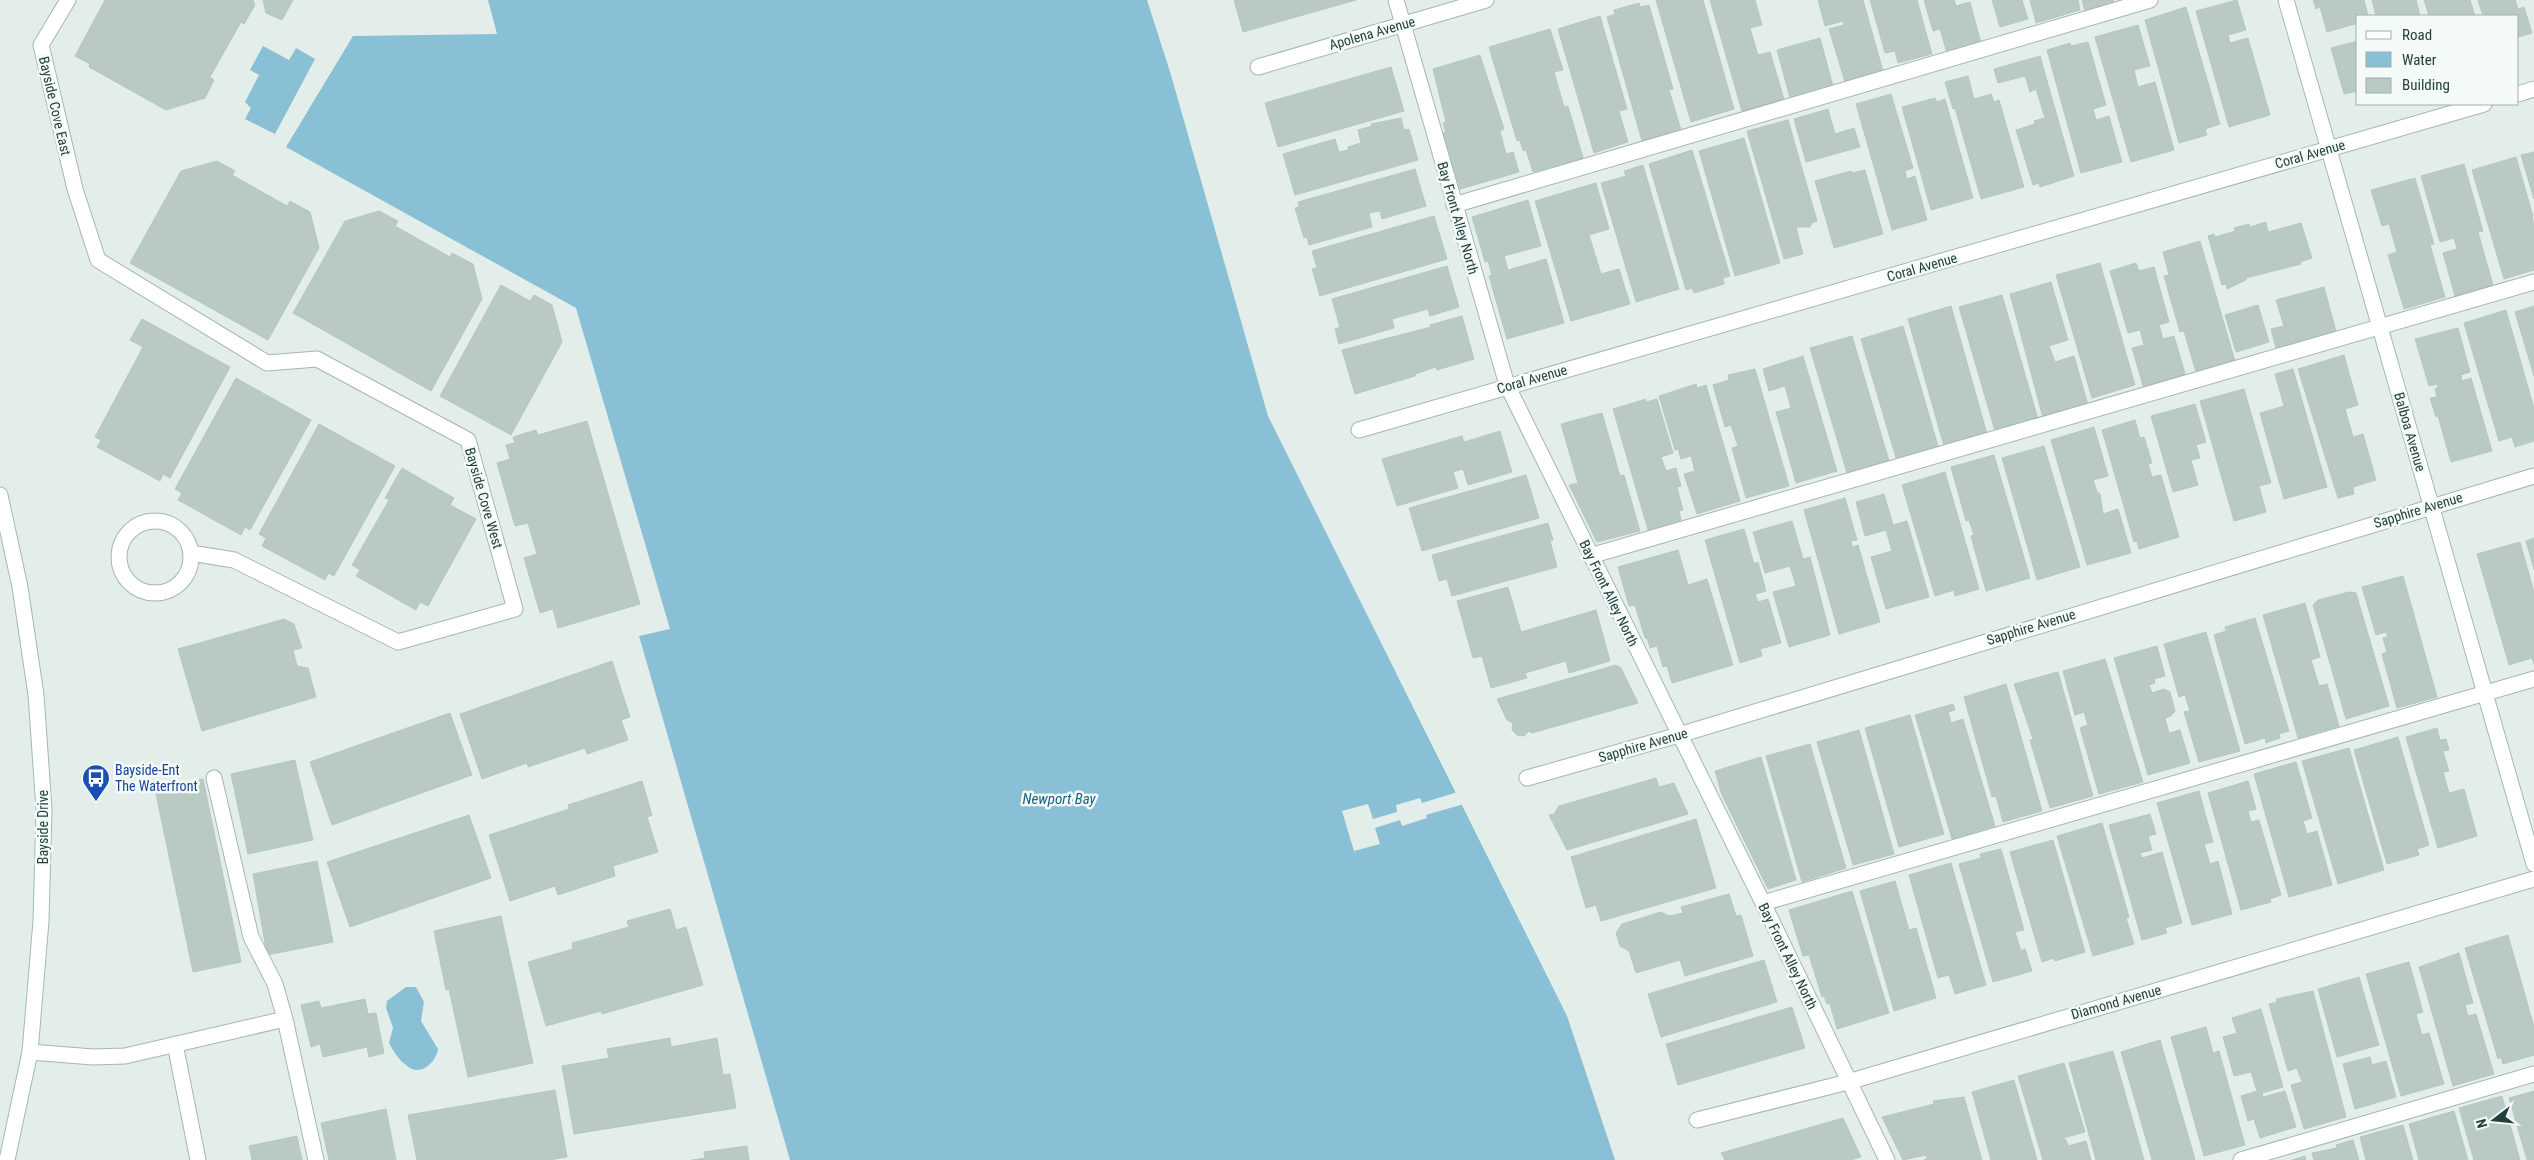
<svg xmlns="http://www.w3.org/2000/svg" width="2534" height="1160" font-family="'Roboto Condensed',sans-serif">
<rect width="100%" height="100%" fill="#e3eeea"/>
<path fill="#89c0d5" d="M488,0H1147L1171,75L1268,416L1567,1016L1615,1160H790L639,636L670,629L576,308L286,147L353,36L497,34Z
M263,46L289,60L296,48L315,59L275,134L245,119L251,108L245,102L259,75L250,70Z
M406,987H416L424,1002L421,1021L438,1049C436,1063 419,1078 406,1065C398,1059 394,1052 389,1043L393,1028L386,1008L387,1001Z"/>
<path fill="#e3eeea" d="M1458,792L1464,804L1426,815L1427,818L1402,826L1400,820L1375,828L1380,844L1354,851L1342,811L1368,804L1373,819L1397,812L1396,805L1420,798L1422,803Z"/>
<path fill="#b9c9c4" stroke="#b5c8c2" d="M105,0H253L255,5L244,24L241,22L210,77L214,80L205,98L166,110L89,67L90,64L75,56Z
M263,0H293L282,20L266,13Z
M1234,0H1356L1243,32Z
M1656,0H1703L1734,109L1691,122Z
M1710,0H1755L1762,25L1750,28L1758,55L1770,52L1784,99L1742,111Z
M1818,0H1863L1883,71L1845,82L1829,29L1844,25L1843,21L1825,26Z
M1870,0H1917L1932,54L1898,63L1895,51L1885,53Z
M1924,0H1954L1956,6L1970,2L1981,43L1947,53L1940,29L1933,31Z
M1992,0H2022L2028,19L2000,27Z
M2030,0H2078L2080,10L2036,23Z
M2082,0H2113L2114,3L2085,11Z
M2237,0L2246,30L2228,35L2230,43L2248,38L2270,115L2229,127L2196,11Z
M2313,0H2364L2368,16H2358V23L2327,32L2320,7L2316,9Z
M2372,0H2416L2420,16H2376Z
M2424,0H2470L2475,16H2429Z
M2478,0H2515L2518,9L2524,7L2532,33L2518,37V16H2483Z
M1639,3L1640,7L1649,5L1673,89L1669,90L1681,130L1642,141L1607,17L1615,14L1614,10Z
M2186,7L2220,124L2205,129L2207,135L2179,143L2145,20Z
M1600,16L1627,109L1619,111L1628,142L1594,153L1558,29Z
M2138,25L2150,66L2134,70L2138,87L2155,82L2174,150L2131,162L2095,37Z
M1550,29L1563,70L1554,72L1564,107L1568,106L1583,158L1533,172L1526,150L1523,151L1520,140L1517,141L1489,47Z
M1820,38L1833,86L1790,98L1777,50Z
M2358,41V91L2344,94L2331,48Z
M2088,42L2106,105L2093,109L2096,120L2109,116L2122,162L2081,173L2047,50L2070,43L2071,46Z
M1480,55L1504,129L1500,131L1506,154L1513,152L1519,172L1460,189L1443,133L1446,132L1443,123L1446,122L1433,69Z
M2040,56L2074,176L2040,187L2039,183L2033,185L2016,130L2035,124L2034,121L2045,118L2036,89L2030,92L2025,76L1998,83L1994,69Z
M1391,67L1404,111L1278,147L1265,103Z
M1968,76L1974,99L1991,94L1994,102L1999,100L2024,187L1981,199L1955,108L1953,109L1945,82Z
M1891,94L1913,168L1905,171L1907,179L1915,176L1927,220L1892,230L1856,104Z
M1935,98L1937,102L1945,99L1973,198L1931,210L1902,107Z
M1828,109L1835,134L1854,128L1860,147L1806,162L1794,119Z
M1401,118L1404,130L1409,129L1418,160L1295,195L1283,154L1335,139L1339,152L1348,150V147L1361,143L1358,130L1372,126L1371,124Z
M1788,120L1817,221L1812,223L1810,227H1796L1803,254L1784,259L1747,131Z
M1744,138L1780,263L1735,276L1699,151Z
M1692,150L1730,276L1723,278L1724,284L1694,293L1692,288L1686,290L1649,164Z
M2534,152V199L2521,155Z
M2516,157L2533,216H2532L2534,224V270L2504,279L2472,170Z
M217,161L235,171L232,175L287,206L290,201L310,212L319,248L268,340L130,263L181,171Z
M2464,164L2483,231L2478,232L2493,285L2455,296L2443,253L2457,249L2454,238L2440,242L2421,176Z
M1643,165L1679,289L1636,302L1601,183L1626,176L1624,171Z
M1415,169L1426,206L1382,219L1380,211L1369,213L1372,227L1309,245L1307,237L1304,238L1295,208L1299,207L1298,202Z
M1865,170L1883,234L1834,248L1815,181L1851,171L1852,173Z
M2415,178L2434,244L2430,245L2445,297L2404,309L2388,255L2397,252L2389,224L2382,226L2371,190Z
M1596,183L1609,229L1589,235L1601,274L1619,269L1630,304L1571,321L1535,201Z
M1528,200L1541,246L1504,256L1508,270L1546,259L1564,323L1507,339L1489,276L1492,275L1488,261L1485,262L1472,217Z
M379,211L398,221L395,226L450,257L452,253L473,264L482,299L431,391L293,313L345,221Z
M1434,216L1447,259L1320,296L1312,269L1317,268L1312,251Z
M2266,222L2268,232L2301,223L2312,258L2300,262L2301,264L2246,278V280L2227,289L2226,284L2222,285L2208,236L2214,234L2215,237L2235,231L2234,228L2249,224L2250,227Z
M2200,241L2235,361L2196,372L2184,331L2180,332L2164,276L2169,275L2163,252Z
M2100,263L2135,385L2092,398L2056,275Z
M2136,263L2139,271L2154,267L2169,322L2159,325L2163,339L2174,336L2186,377L2144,389L2132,348L2144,345L2140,330L2128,333L2110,271Z
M1447,266L1459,307L1430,316L1428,309L1392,319L1394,328L1339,344L1335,329L1340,327L1332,299Z
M2051,282L2068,340L2049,346L2055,362L2074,356L2088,405L2043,418L2010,294Z
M501,285L530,301L534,295L552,305L562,342L511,435L440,396Z
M2324,287L2337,335L2277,352L2271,329L2284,326L2276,300Z
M2002,295L2038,419L1995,431L1959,307Z
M2258,305L2269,342L2236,352L2225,315Z
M1951,306L1987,434L1944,446L1908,319Z
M2534,306V376L2515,312Z
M2506,310L2534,408V441L2515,447L2512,437L2499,441L2464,323Z
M1462,316L1474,359L1437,370L1436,367L1415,374V376L1355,394L1342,350L1431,327L1430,325Z
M142,319L230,367L170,478L163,474L160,481L97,447L101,440L95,437L143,347L130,340Z
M1903,326L1938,446L1896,458L1861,339Z
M2458,328L2470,372L2461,375L2462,381L2471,378L2492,451L2451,462L2438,416L2436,417L2430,398L2437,397L2435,389L2438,387L2437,384L2429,386L2415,339Z
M1852,336L1889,461L1847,473L1810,348Z
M2344,355L2358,405L2345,409L2353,437L2363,434L2376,480L2353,487L2354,494L2338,498L2298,369Z
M1803,356L1837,471L1796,483L1776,412L1791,408L1785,386L1769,391L1763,369Z
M1755,369L1789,486L1746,498L1732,448L1738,446L1731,425L1725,427L1713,385L1729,380L1728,375Z
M2293,369L2327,487L2284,499L2260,413L2284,406L2275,374Z
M236,378L311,420L250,530L245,527L241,535L178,500L182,493L175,489Z
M1696,384L1697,388L1706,385L1740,501L1697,514L1684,474L1695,471L1691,456L1681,459L1678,449L1675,450L1659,396Z
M2244,389L2271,483L2259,486L2266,512L2234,521L2200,401Z
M1646,399V402L1657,399L1673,453L1661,457L1666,471L1676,468L1681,486L1677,487L1683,510L1679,511L1681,520L1648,530L1613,409Z
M2195,404L2206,442L2196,445L2200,458L2191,460L2198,485L2173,492L2151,416Z
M1602,413L1620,476L1624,475L1640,531L1597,542L1569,485L1578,483L1561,424Z
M2135,420L2140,438L2144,437L2152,463L2148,464L2152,477L2161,475L2179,537L2139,549L2137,541L2134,542L2102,430Z
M587,421L640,604L558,628L553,609L540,613L524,558L537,554L528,523L515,526L497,463L510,459L506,445L515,443L513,437L536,430L538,435Z
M319,424L395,466L334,576L328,573L325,580L262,546L266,538L259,534Z
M2094,427L2108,476L2093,480L2097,492L2100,494L2103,514L2118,509L2131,553L2087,565L2051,440Z
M1500,431L1512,472L1468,485L1463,469L1453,472L1458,488L1397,506L1382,459L1462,436L1464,442Z
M2044,446L2080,567L2037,580L2002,458Z
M1994,455L2030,578L1986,591L1971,536L1974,535L1969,520L1966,521L1951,467Z
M402,468L454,498L450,505L476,519L428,606L420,602L416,610L356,576L360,570L352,565L389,500L385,498Z
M1945,472L1979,589L1955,596L1954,590L1935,596L1902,485Z
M1526,475L1539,518L1422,551L1409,508Z
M1884,494L1893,525L1907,521L1929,597L1886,609L1871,557L1892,551L1886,530L1865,536L1856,502Z
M1845,498L1857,540L1851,541L1852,547L1858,545L1880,622L1839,634L1804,510Z
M1792,521L1803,559L1810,557L1830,635L1789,647L1773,592L1796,586L1790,566L1765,573L1753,532Z
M1548,523L1553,540L1550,541L1557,567L1452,596L1447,579L1439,581L1432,555Z
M1744,529L1754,564L1758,562L1766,591L1755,594L1758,602L1768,599L1781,643L1760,649L1762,656L1740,663L1705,540Z
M2534,538V569L2526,541Z
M2520,542L2534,592V664L2532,658L2509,665L2477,554Z
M1678,550L1688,585L1707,579L1733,665L1672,683L1667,666L1663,667L1657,646L1650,648L1647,638H1645L1635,605L1629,606L1618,567Z
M2403,576L2437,697L2397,708L2382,654L2387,652L2383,638L2388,637L2386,632L2376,635L2362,587Z
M1508,587L1521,632L1596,610L1610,661L1569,673L1566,661L1525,673L1527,678L1491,688L1482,656L1473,658L1457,601Z
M2349,592L2356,593L2389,706L2346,719L2313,605L2318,600Z
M2305,603L2320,657L2311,660L2319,686L2327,684L2339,726L2298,738L2263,615Z
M2255,618L2289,731L2279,734L2280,738L2266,743L2265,738L2245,744L2214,635L2226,631L2225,627Z
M284,619L294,624L302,648L293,650L297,666L308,668L316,697L202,731L178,649Z
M2206,632L2240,751L2199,762L2184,712L2190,711L2185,695L2179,697L2164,644Z
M2157,646L2165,676L2154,679L2155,683L2149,685L2152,693L2164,689L2170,692L2175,711L2171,716L2165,718L2169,733L2180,730L2190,763L2148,775L2114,658Z
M2105,659L2143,782L2099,794L2080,728L2088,725L2084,712L2075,715L2063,671Z
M612,661L630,717L621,720L628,740L587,754L585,748L528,767L527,763L482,779L460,714Z
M1616,665L1621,668L1638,703L1532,733L1529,731L1524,736L1517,735L1512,730L1513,723L1507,720L1497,699Z
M2058,672L2093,796L2050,808L2030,740L2033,739L2014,684Z
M2006,684L2042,811L2003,822L1996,796L1992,797L1964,697Z
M1953,704L1955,710L1948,712L1951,723L1963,719L1995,826L1952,839L1915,715Z
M450,713L472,775L332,825L310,762Z
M1910,715L1944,834L1899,847L1865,728Z
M2437,728L2440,740L2446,739L2449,750L2443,751L2449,771L2443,772L2449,793L2464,789L2477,836L2438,848L2406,737Z
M1859,730L1894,854L1853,865L1817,742Z
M2398,737L2429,845L2417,849L2419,855L2387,864L2354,750Z
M1810,744L1846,868L1802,882L1766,756Z
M2349,748L2384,870L2338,884L2302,761Z
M1761,757L1796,880L1768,889L1722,795L1715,771Z
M295,760L313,840L248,854L231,774Z
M2296,762L2312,818L2303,821L2307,834L2317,831L2332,885L2289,897L2254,774Z
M1656,778L1659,787L1674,783L1688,814L1567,850L1549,815L1554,814L1559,806Z
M203,779L241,962L193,972L155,789Z
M642,781L652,815L647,817L658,852L613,866L615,876L558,895L555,886L510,901L489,835L569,809L568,805Z
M2248,781L2256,809L2248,811L2251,822L2259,820L2281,895L2270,899L2271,902L2241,910L2208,793Z
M2199,791L2213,842L2204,844L2210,864L2218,861L2232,914L2192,925L2157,803Z
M2150,814L2156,834L2148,836L2152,850L2140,853L2142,858L2162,852L2182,923L2165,928L2167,933L2142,940L2109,825Z
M469,815L491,878L350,927L327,862Z
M1696,819L1716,888L1601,921L1596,905L1586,908L1571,857Z
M2102,823L2129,917L2126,918L2134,944L2093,956L2057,836Z
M2053,840L2085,952L2055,961L2054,958L2042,962L2010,852Z
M2001,849L2024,930L2015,932L2021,951L2025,949L2032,971L1993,982L1959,864L1981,858L1980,854Z
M317,861L333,942L267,955L253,874Z
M1951,863L1986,985L1955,994L1949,975L1938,978L1909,875Z
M1895,881L1909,930L1916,928L1936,998L1894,1011L1860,891Z
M1852,891L1889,1013L1837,1029L1830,1004H1827L1824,996L1822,997L1809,955L1803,956L1789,910Z
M1729,894L1736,916L1741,915L1753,956L1685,976L1680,960L1636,973L1629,951L1620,946L1616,933L1622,924L1661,912L1669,916L1683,913L1681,907Z
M670,909L676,930L686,927L703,985L602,1014L601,1011L546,1026L528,962L573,949L572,943L629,927L627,921Z
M501,916L533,1063L468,1077L449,989L446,990L434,931Z
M2508,935L2534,1027V1055L2503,1064L2501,1057L2498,1059L2465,948Z
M2459,953L2473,1003L2465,1005L2468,1016L2476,1014L2494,1074L2453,1086L2419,967Z
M1764,960L1777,1002L1661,1037L1648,994Z
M2409,962L2423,1012L2416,1014L2422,1035L2429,1033L2444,1084L2401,1096L2366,974Z
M2359,977L2379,1045L2337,1057L2318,989Z
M2313,991L2346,1117L2304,1129L2291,1085L2302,1082L2297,1068L2288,1071L2269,1004L2277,1002L2276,999Z
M365,999L368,1014L376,1013L384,1053L369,1057L367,1047L323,1057L320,1044L311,1047L301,1005L319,1001L321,1008Z
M1792,1007L1805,1048L1678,1085L1666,1044Z
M2261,1009L2283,1087L2262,1093L2263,1097L2285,1091L2296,1127L2260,1138L2254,1119L2248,1121L2241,1096L2257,1091L2251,1072L2234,1076L2223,1037L2237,1033L2232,1018Z
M2206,1027L2213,1053L2219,1051L2245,1145L2204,1156L2171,1037Z
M670,1038L671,1047L717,1038L723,1075L730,1074L736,1108L574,1134L562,1066L609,1058L607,1049Z
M2160,1040L2195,1159L2193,1160H2152L2121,1052Z
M2113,1051L2144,1160H2096L2069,1063Z
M2370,1057L2372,1065L2386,1061L2396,1097L2355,1109L2343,1064Z
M2064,1063L2085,1132L2063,1138L2066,1140L2068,1146L2086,1141L2091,1160H2043L2018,1076Z
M2014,1080L2037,1160H1991L1972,1092Z
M555,1090L567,1157L549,1160H417L408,1115Z
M2534,1091V1160H2527L2509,1098Z
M2502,1096L2520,1160H2474L2459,1108Z
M1964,1097L1982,1160H1924L1927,1159L1926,1155L1903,1160L1882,1117L1934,1104L1933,1101Z
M386,1109L396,1160H329L321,1123Z
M2454,1111L2468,1160H2419L2409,1124Z
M1843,1118L1861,1157L1851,1160H1725L1721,1153Z
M2403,1125L2413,1160H2366L2360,1137Z
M297,1136L302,1160H252L249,1146Z
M2353,1140L2359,1160H2314L2312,1153L2337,1148L2336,1145Z
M747,1146L749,1160H692L705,1158L704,1152Z
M2305,1156L2306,1160H2292Z"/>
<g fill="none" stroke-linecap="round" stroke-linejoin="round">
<g stroke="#a5b6b2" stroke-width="17">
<path id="lane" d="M1454,205L2150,0
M1590,556L2534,282
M214,778L251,937L275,984L285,1019L316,1160
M1763,903L2534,679
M175,1044L198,1160
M30,1052L93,1057L125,1056L285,1019
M2241,1160L2534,1074"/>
</g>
<g stroke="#a5b6b2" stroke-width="17">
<path id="street" d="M68,0L41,45L75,189L98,260L267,363L317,359L468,440L515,609L398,642L234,560L191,553
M1396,0L1507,385L1763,903L1887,1160
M1258,67L1486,0
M2518,94L2534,89
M1359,430L2484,104
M119 557a36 36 0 1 1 72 0a36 36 0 1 1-72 0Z
M1527,778L1679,735L2534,476
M1697,1120L1848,1082L2534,879"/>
</g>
<g stroke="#a1bab4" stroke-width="17">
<path id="secondary" d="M2286,0L2534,864
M0,495L20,587L36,695L44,809L41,921L30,1052L7,1160"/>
</g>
<use href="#lane" stroke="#fff" stroke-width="15"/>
<use href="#street" stroke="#fff" stroke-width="15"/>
<use href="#secondary" stroke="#fff" stroke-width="15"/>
</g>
<defs>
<g id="bus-pin" transform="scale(1.4375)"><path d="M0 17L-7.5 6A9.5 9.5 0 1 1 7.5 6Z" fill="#1a4fb4" stroke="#f4faf8"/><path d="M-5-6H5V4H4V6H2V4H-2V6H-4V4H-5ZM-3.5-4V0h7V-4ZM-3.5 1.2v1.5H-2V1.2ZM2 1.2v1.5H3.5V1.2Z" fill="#fff"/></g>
</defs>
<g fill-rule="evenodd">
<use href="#bus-pin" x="96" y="778"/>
</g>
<g text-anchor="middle" stroke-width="5" stroke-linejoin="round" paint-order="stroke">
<g font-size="14" fill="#22403c" stroke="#f4faf8">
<text transform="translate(1372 33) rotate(-16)" y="5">Apolena Avenue</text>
<text transform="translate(55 106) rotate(77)" y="5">Bayside Cove East</text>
<text transform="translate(2310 154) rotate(-16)" y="5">Coral Avenue</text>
<text transform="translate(1458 218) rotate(74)" y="5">Bay Front Alley North</text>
<text transform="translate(1922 267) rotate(-16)" y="5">Coral Avenue</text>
<text transform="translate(1532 379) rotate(-16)" y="5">Coral Avenue</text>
<text transform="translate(2410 432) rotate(74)" y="5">Balboa Avenue</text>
<text transform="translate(484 498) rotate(74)" y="5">Bayside Cove West</text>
<text transform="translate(2418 510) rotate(-17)" y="5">Sapphire Avenue</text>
<text transform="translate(1609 593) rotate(64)" y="5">Bay Front Alley North</text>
<text transform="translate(2031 627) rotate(-17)" y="5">Sapphire Avenue</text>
<text transform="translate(1643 745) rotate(-16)" y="5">Sapphire Avenue</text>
<text transform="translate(43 827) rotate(-90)" y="5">Bayside Drive</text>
<text transform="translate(1788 956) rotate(64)" y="5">Bay Front Alley North</text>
<text transform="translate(2116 1002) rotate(-16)" y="5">Diamond Avenue</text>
</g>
<g font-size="14" fill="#164399" stroke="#f4faf8" text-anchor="start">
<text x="115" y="775">Bayside-Ent<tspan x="115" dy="16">The Waterfront</tspan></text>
</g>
<g font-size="15" font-style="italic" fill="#196280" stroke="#f4faf8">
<text x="1059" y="804">Newport Bay</text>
</g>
</g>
<rect x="2356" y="15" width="162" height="90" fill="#f4faf8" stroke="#a0b0ad"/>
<rect x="2366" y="31" width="25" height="8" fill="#ffffff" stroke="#a0b0ad"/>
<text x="2402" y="40" font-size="15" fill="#22403c">Road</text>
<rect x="2366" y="52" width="25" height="15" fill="#89c0d5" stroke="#a0b0ad"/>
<text x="2402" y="65" font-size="15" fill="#22403c">Water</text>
<rect x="2366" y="78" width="25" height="15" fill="#b9c9c4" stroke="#a0b0ad"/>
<text x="2402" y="90" font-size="15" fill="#22403c">Building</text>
<g transform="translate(2494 1120) rotate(254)" stroke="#f4faf8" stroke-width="4" paint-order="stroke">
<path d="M0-4L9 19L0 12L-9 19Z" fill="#22403c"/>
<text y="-8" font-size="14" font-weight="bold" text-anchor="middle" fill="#22403c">N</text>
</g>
</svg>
